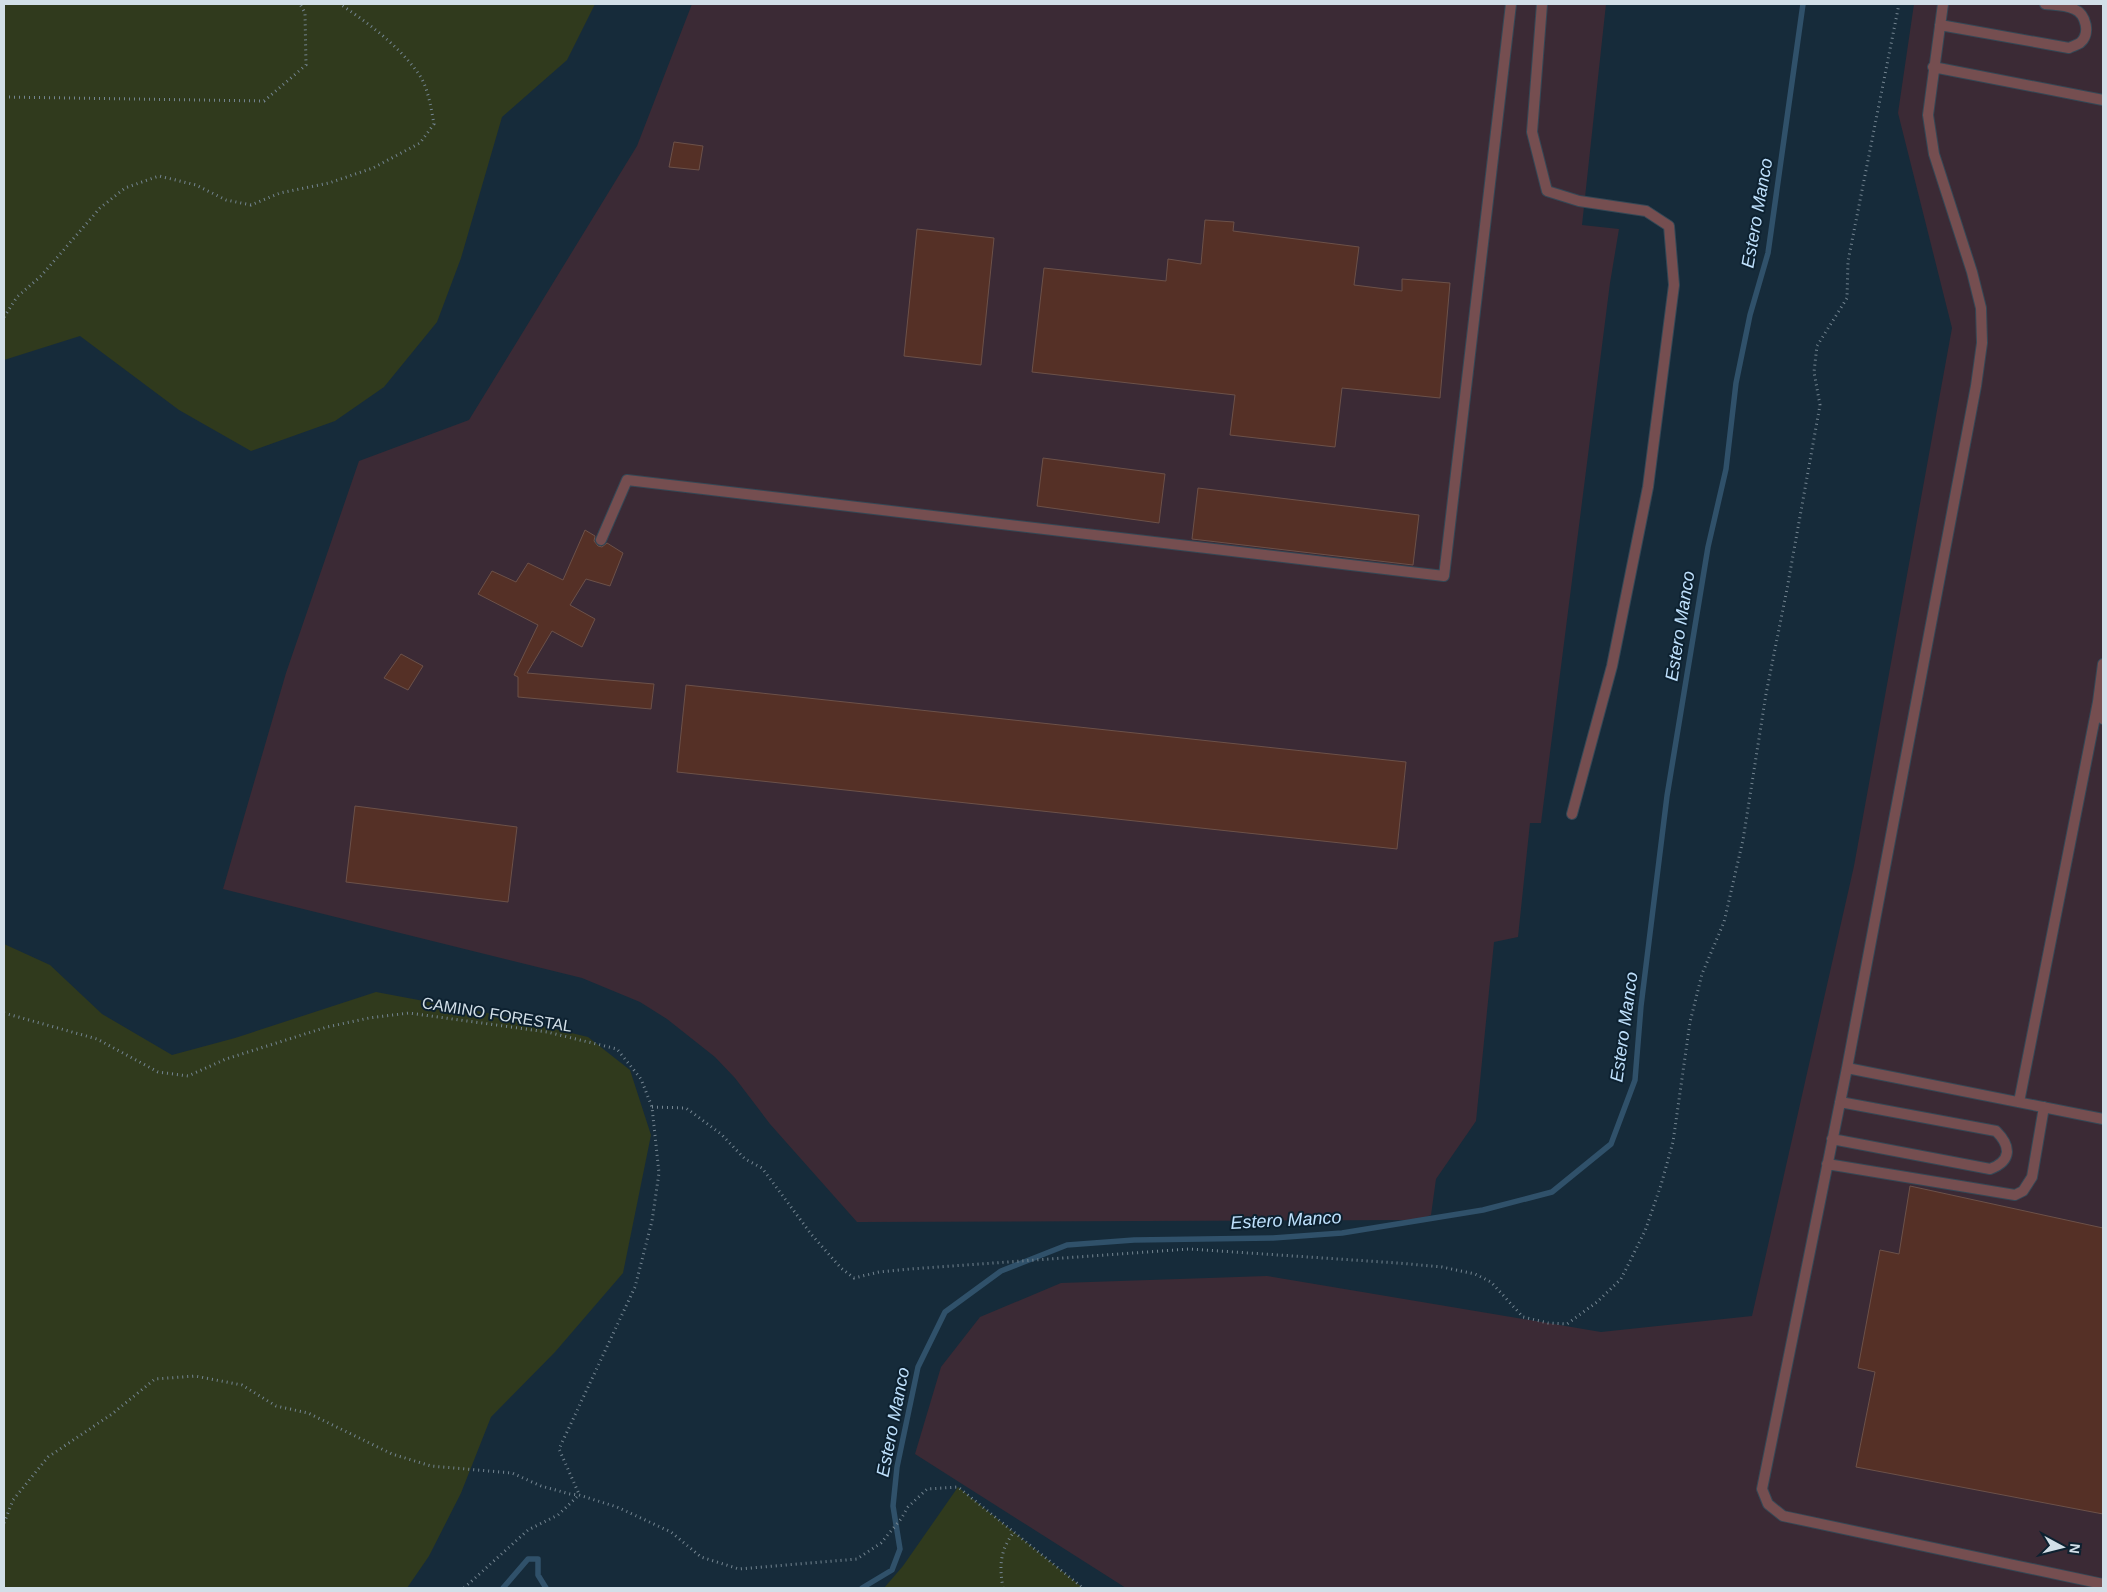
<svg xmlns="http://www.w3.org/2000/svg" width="2107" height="1592" font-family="Arial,sans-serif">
<rect width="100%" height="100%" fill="#162b3a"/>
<path fill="#3b2a35" d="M692,4H1606L1582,225L1619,229L1610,283L1541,823H1530L1518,937L1494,942L1476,1121L1436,1179L1431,1215L1418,1220L857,1222L770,1124L735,1078L715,1057L667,1019L640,1002L582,978L223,889L286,673L359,461L469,420L637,146Z
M1914,4H2103V1588H1126L915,1454L941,1367L980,1317L1061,1283L1267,1276L1601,1332L1752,1316L1854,866L1952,328L1898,113Z"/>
<path fill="#303a1d" d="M4,4H595L567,60L502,117L461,258L437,322L384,387L335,421L251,451L179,410L80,336L4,360Z
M4,944L50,965L102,1014L172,1055L235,1038L376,992L493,1014L588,1037L630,1070L651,1135L623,1273L555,1352L491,1417L461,1493L429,1556L407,1588H4Z
M958,1487L1083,1588H884L903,1566Z"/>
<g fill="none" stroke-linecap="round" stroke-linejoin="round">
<path stroke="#30516a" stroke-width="5.5" d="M503,1588L528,1559H538V1575L546,1588
M862,1588L892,1570L900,1549L893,1506L897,1467L918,1367L945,1312L1001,1271L1067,1245L1134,1240L1273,1238L1342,1233L1483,1210L1552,1192L1611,1144L1635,1080L1641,1006L1667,796L1708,547L1726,469L1736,383L1750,315L1768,253L1803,4"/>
</g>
<path fill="#553026" stroke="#6c5149" d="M674,142L703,146L699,170L669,167Z
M1205,220L1234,222L1233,231L1359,247L1354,285L1402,291V279L1450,283L1440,398L1342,388L1335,447L1230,435L1235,395L1032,372L1044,268L1166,281L1168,259L1201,264Z
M917,229L994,238L981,365L904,356Z
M1043,458L1165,474L1159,523L1037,506Z
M1198,488L1419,515L1413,565L1192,539Z
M585,530L595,536L594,541L598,546L602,547L607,543L623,553L610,586L586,579L570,605L595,619L582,647L552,631L527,673L654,684L651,709L518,697V677L514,675L538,625L478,594L492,571L516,582L528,563L563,580Z
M401,654L423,666L408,690L384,678Z
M686,685L1406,762L1397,849L677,772Z
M355,806L517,827L508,902L346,882Z
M1910,1186L2103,1228V1514L1856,1467L1875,1372L1858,1368L1880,1250L1899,1254Z"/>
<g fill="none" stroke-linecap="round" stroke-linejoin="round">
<g stroke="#344856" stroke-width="12">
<path id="lane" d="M1542,4L1532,132L1547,191L1579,201L1646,211L1669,226L1674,285L1648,487L1612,666L1572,814
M1940,25L2069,48C2073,46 2077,45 2080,43C2091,34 2086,14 2074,9C2066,5 2054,5 2045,4
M1933,67L2103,100
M601,540L627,480L1444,576L1511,4
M2103,664L2098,702L2103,719
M1847,1068L1976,386L1982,343L1981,308L1972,272L1934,154L1928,115L1943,4
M2019,1102L2098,702
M2103,1119L1847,1068L1762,1489L1768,1504L1783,1516L2103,1584
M1832,1139L1990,1169C2012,1161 2011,1146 1996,1131L1840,1102
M1827,1164L2015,1195L2023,1191L2032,1177L2044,1107"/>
</g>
<path stroke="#748591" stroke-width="3" stroke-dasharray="1 4" stroke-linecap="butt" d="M4,97L264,101L306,65L305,13L300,4
M4,317L17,297L41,276L100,208L125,188L159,176L196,185L226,200L251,205L280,193L329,183L373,168L420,143L434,124C431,108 428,86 418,73C398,45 368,23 340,4
M4,1013L97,1039L158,1072L188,1076L226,1059L327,1027L369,1018L409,1013L547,1032L617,1049L641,1079L652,1107L659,1173L652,1221L635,1287L559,1449L579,1494
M652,1107L686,1108L721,1134L745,1159L762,1168L811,1234L841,1268L854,1278L879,1272L910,1269L1189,1249L1398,1263L1442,1267L1475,1274L1491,1282L1523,1317L1548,1323L1567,1324L1597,1302L1621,1279L1645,1231L1661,1185L1673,1142L1690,1022L1702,974L1724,922L1743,840L1766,694L1787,589L1820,405L1814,372L1817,346L1847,298L1848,261L1899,4
M4,1523L13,1500L48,1457L112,1414L155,1379L195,1376L242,1385L276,1406L308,1413L392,1454L431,1466L512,1473L541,1486L570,1494L579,1495L617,1507L671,1532L701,1557L739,1569L857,1559L881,1543L901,1519L908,1507L927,1489L958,1487L1083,1588
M464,1588L528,1530L558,1515L579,1495
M1003,1588C999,1566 1000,1550 1014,1532"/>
<use href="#lane" stroke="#754e50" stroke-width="10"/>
</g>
<g text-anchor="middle" stroke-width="4" stroke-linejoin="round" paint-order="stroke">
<g font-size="16" fill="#d2dfe8" stroke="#0d2130">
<text transform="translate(497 1014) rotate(9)" y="6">CAMINO FORESTAL</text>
</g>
<g font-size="18" font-style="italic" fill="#bfe1fd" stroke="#0d2130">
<text transform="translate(1757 213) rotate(-80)" y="6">Estero Manco</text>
<text transform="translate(1680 626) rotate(-81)" y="6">Estero Manco</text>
<text transform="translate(1624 1027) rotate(-82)" y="6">Estero Manco</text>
<text transform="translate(1286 1220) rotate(-3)" y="6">Estero Manco</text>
<text transform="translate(893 1422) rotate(-79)" y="6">Estero Manco</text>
</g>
</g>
<rect width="2107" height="1592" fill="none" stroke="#d2dfe8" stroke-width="10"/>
<g transform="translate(2062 1547) rotate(97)" stroke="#0d2130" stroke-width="4" paint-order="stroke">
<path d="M0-4L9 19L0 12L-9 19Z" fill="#d2dfe8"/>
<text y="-8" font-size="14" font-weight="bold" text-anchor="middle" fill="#d2dfe8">N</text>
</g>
</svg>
